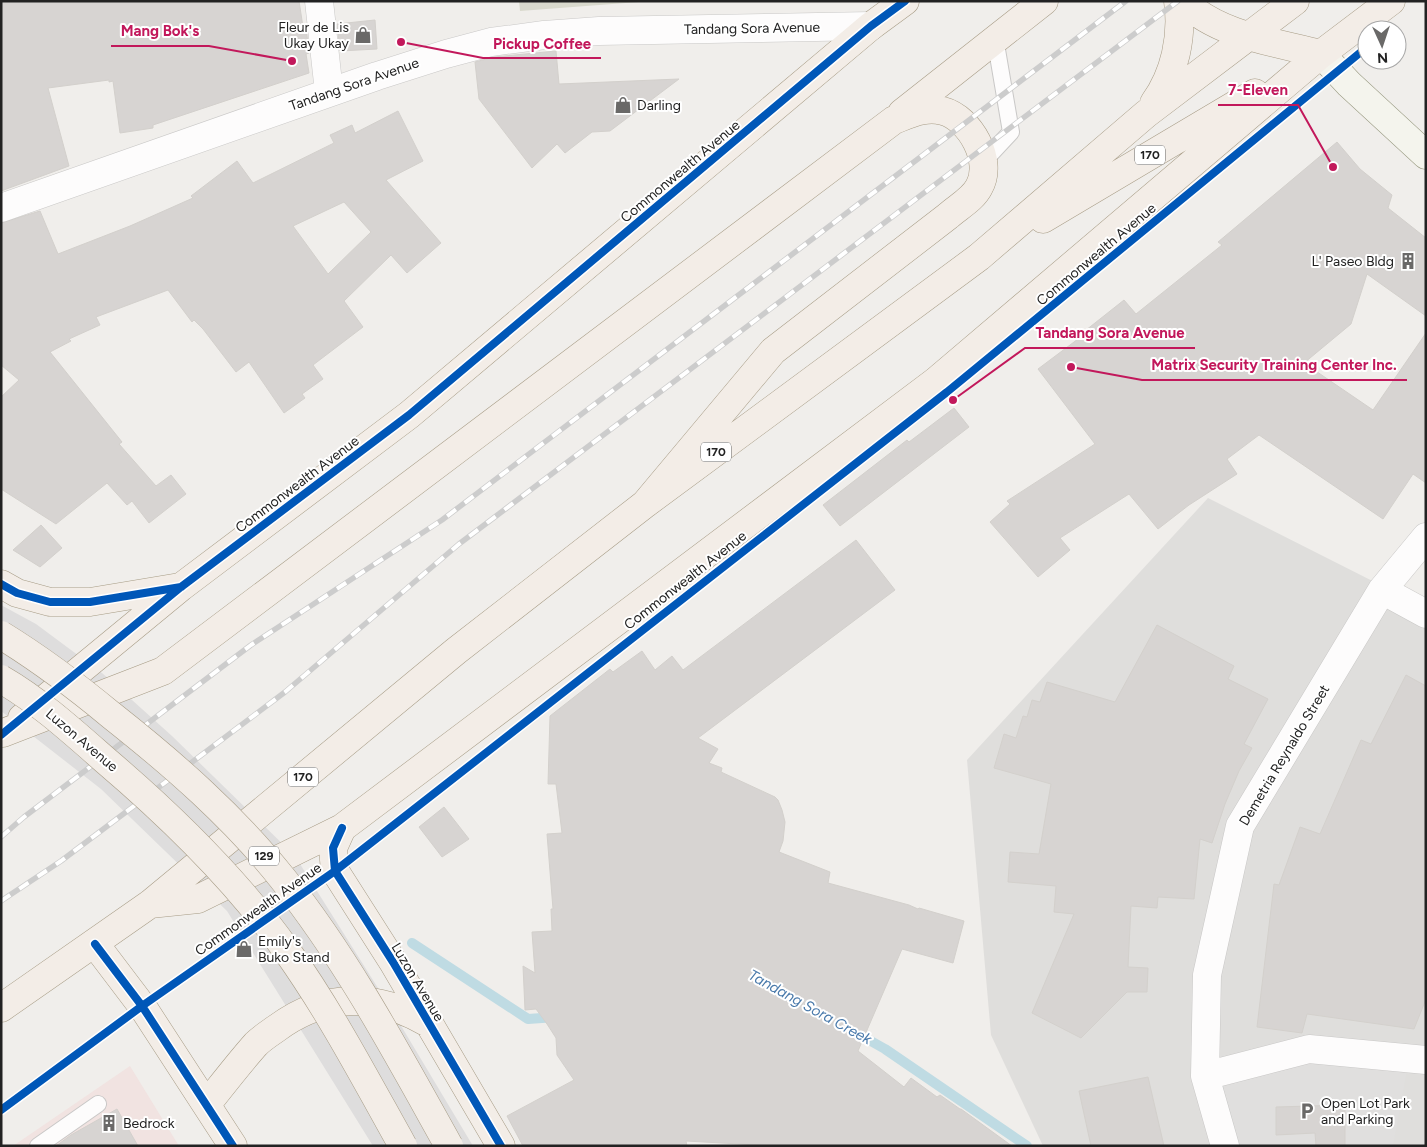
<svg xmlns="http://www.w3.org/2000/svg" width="1427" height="1147" font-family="Figtree,sans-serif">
<rect width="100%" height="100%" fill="#f0eeeb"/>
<path fill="#dfdedc" d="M1208,498L1426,608V1146H1043L991,1035L967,760Z"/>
<path fill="#f1e3e1" d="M130,1066L179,1146H13Z"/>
<path fill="#d9d9cd" d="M519,1H652L520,11Z"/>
<path fill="#e0dfde" d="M1309,1049L1409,1059L1393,1146H1225L1205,1076Z"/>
<path fill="#dedddd" d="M1,605L36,624L102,673L172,736L295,856L388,1004L473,1146H373L227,911L101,789L1,711Z"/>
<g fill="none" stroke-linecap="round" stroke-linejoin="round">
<path stroke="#bfdbe3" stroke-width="10" d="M412,943L528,1019L556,1017
M853,1031L885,1049L1027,1146"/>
</g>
<path fill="#d7d4d2" stroke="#d3d0cc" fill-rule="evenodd" d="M1,1H299L303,27H306L309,53L306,54L309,73L153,125V128L120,133L113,81L109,82V80L48,88L69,166L1,191Z
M375,20L377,49L340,51L337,24Z
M556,51L559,84L679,79L610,131L592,132L565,153L557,144L532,168L479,99L475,62L494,57Z
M398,111L423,161L386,180L441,243L407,273L391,255L344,301L363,327L313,365L323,379L302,394L305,398L284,413L249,362L236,372L203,329L194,320L192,322L168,290L96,317L100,325L69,339L71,341L50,352L122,442L119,444L156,486L171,475L186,494L149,523L132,501L127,505L107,483L56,524L1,489V397L19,380L1,365V223L40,211L58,254L130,226L193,198L191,196L237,161L253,183L334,143L330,135L352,125L355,133ZM344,202L371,232L328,274L293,226Z
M1337,142L1360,169L1392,195L1388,208L1426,238V316L1367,274L1351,324L1304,363L1373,410L1426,333V483L1413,474L1383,519L1259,435L1227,459L1237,474L1189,505L1158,529L1129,494L1060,538L1070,550L1038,577L990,522L1010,504L1007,501L1095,444L1038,369L1078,339L1076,338L1124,300L1136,314L1222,245L1218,242Z
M954,408L969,427L840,526L823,505L907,440L909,442Z
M41,525L62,548L40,567L13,550Z
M856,540L895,590L698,738L718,749L709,763L722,768L721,772L775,797L778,800L782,810L785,822L783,841L779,852L830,872L828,883L909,905L918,909L919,908L964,921L953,963L902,949L858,1051L904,1087L911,1078L937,1097L940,1095L960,1109H961L1012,1146H775L686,1141L687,1146H523L507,1116L574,1080L557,1055L556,1038L547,1024L536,1009L525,1010L523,966L535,973L532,932L552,931L551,909H553L547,834L562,833L556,784H548L550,716L610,669L613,672L642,651L655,670L672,656L683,670Z
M1157,625L1234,666L1228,679L1268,699L1244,744L1252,748L1239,771L1225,804L1212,843L1200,839L1194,899L1158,897L1157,908L1131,906L1128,967L1148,968L1147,992H1127L1081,1038L1032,1013L1074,914L1054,912L1056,886L1008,882L1010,852L1039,854L1051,784L994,768L1004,734L1016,738L1023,716L1027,717L1032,700L1040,702L1047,682L1115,702Z
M1406,675L1426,686V999L1414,1029L1307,1014L1302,1033L1257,1027L1274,884L1279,885L1300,827L1320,834L1361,740L1371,744Z
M444,807L469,839L442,857L419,827Z
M1148,1077L1164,1146H1091L1079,1091Z
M1345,1105V1146H1316L1315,1133L1276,1135V1107Z
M117,1109L138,1146H56L71,1135Z"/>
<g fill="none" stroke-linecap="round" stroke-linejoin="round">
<g stroke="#c9c8c7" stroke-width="18">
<path id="lane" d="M983,162L1011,132L995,38
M38,1146L98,1104"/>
</g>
<g stroke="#c9c8c7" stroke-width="29">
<path id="street" d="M319,1L329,92
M1,208L377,76L446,54L491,42L544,35L599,31L871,26
M1382,590L1426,614
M1205,1076L1309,1049L1426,1060
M1225,1146L1205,1076L1207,975L1240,826L1382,590L1426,537"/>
</g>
<g stroke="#999a82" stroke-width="29">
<path id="secondary" d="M1321,54L1349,84L1426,155"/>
</g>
<g stroke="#a79c86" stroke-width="29">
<path id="primary" d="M1183,1C1219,36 1275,42 1321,54
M1154,103C1175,74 1183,36 1178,1
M902,113L1044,1
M1043,219L1255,93
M1,584L17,593L50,602H90L180,587
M22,718L181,587L409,415L871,26L905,1
M3,733L163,671L894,120C910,114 926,106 943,111C970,118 994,161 979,187C973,199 958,207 948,216L773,351L645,504
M342,828L333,848L335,871L393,962L501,1146
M150,904L198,899L342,828L936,381L1321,54L1391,1
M95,944L142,1006L233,1146
M1,1008L150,904L456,651L645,504L979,257L1146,114L1295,1
M207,1104C223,1084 239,1063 256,1044C262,1038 270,1033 277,1028C326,992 377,993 428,1023"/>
</g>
<use href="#lane" stroke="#fdfcfc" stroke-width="16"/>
<use href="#street" stroke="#fdfcfc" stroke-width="28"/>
<use href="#secondary" stroke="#f4f4ed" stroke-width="28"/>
<use href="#primary" stroke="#f3ede7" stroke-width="28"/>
<g stroke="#ccc" stroke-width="5.5">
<path id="rail" d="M1,837L24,817L251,645L442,520L1126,1
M1,901L61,861L285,692L459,544L1178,1"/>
</g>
<use href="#rail" stroke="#fff" stroke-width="4" stroke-dasharray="11" stroke-linecap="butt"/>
<g stroke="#a79c86" stroke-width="29" stroke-linecap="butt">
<path id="primary-bridge" d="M1,635C40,659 76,686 111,715C173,764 234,817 283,879C349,962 398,1055 449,1146
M1,679C39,701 72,731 105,760C172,817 236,879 287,951C331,1013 366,1080 403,1146"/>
</g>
<use href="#primary-bridge" stroke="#f3ede7" stroke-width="28"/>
<g stroke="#fff" stroke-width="11">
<path id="cycleway" d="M1,584L17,593L50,602H90L181,587
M1,735L181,587L409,415L871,26L905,1
M342,828L333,848L335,871L393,962L501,1146
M95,944L142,1006L233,1146
M1,1110L142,1006L335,871L947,392L1367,47"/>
</g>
<use href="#cycleway" stroke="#0057b8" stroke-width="8"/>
</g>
<defs>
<g id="shop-bare" transform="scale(1.35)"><path d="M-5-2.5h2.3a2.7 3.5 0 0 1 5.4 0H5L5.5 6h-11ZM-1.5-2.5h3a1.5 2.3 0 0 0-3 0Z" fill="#6a6968" stroke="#fff" stroke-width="2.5" paint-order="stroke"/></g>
<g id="building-bare" transform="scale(1.35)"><path d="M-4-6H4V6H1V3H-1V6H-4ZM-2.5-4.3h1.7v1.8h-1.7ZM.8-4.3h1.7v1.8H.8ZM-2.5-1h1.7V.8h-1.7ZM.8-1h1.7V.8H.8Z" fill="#6a6968" stroke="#fff" stroke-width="2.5" paint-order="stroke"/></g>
<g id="parking-bare" transform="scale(1.35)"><path d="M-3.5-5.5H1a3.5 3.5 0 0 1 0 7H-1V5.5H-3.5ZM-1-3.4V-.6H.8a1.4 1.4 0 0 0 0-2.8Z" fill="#6a6968" stroke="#fff" stroke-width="2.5" paint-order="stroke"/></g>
</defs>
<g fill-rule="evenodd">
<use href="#shop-bare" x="363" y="35"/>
<use href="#shop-bare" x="623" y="105"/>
<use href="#building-bare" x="1408" y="261"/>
<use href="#shop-bare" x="244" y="949"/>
<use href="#parking-bare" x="1307" y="1111"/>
<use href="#building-bare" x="109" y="1123"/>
</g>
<g text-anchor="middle" stroke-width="4" stroke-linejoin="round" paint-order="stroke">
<g fill="#fff" stroke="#646464" stroke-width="1">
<rect x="1135" y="145.5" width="30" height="19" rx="4"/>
<rect x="701" y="442.5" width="30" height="19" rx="4"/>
<rect x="288" y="767.5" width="30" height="19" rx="4"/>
<rect x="249" y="846.5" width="30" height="19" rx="4"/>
</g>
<g font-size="12" font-weight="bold" fill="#222">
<text x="1150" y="159">170</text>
<text x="716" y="456">170</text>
<text x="303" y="781">170</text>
<text x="264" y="860">129</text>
</g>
<g font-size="14" fill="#222" stroke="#fff" text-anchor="start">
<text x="349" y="32" text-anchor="end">Fleur de Lis<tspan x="349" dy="16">Ukay Ukay</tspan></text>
<text x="637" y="110">Darling</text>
<text x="1394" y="266" text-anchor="end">L' Paseo Bldg</text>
<text x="258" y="946">Emily's<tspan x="258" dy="16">Buko Stand</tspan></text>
<text x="1321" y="1108">Open Lot Park<tspan x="1321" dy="16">and Parking</tspan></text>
<text x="123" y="1128">Bedrock</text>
</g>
<g font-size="14" fill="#222" stroke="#fff">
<text transform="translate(752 28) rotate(-1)" y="5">Tandang Sora Avenue</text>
<text transform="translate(354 84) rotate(-19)" y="5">Tandang Sora Avenue</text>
<text transform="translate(680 171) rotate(-40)" y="5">Commonwealth Avenue</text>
<text transform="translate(1096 254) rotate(-40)" y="5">Commonwealth Avenue</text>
<text transform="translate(297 484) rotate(-37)" y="5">Commonwealth Avenue</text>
<text transform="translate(685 580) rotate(-38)" y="5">Commonwealth Avenue</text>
<text transform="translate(82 740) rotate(40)" y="5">Luzon Avenue</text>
<text transform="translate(1284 755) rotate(-59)" y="5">Demetria Reynaldo Street</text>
<text transform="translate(258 909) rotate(-35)" y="5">Commonwealth Avenue</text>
<text transform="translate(418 982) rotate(59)" y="5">Luzon Avenue</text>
</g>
<g font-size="15" font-style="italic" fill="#4a7aab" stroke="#fff">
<text transform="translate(810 1007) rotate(29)" y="5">Tandang Sora Creek</text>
</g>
</g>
<path fill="none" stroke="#c2185b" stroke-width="2" d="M292 61L209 46H111M401 42L483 58H601M1333 167L1298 105H1218M953 400L1025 348H1195M1071 367L1142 380H1407"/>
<g fill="#c2185b" stroke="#fff" stroke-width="2">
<circle cx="292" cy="61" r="5"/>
<circle cx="401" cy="42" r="5"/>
<circle cx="1333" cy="167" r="5"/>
<circle cx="953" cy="400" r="5"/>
<circle cx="1071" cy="367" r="5"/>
</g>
<g font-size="15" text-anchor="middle" font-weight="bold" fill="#c2185b" stroke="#fff" stroke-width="4" stroke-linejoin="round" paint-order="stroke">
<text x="160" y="36">Mang Bok's</text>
<text x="542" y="49">Pickup Coffee</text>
<text x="1258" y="95">7-Eleven</text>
<text x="1110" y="338">Tandang Sora Avenue</text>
<text x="1274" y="370">Matrix Security Training Center Inc.</text>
</g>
<rect width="1427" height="1147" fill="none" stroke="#222222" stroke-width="5"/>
<g transform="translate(1382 45) rotate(177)"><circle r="24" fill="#ffffff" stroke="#a7a7a7"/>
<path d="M0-4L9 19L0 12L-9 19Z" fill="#6a6968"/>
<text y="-8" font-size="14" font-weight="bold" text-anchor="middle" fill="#222222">N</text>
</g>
</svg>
